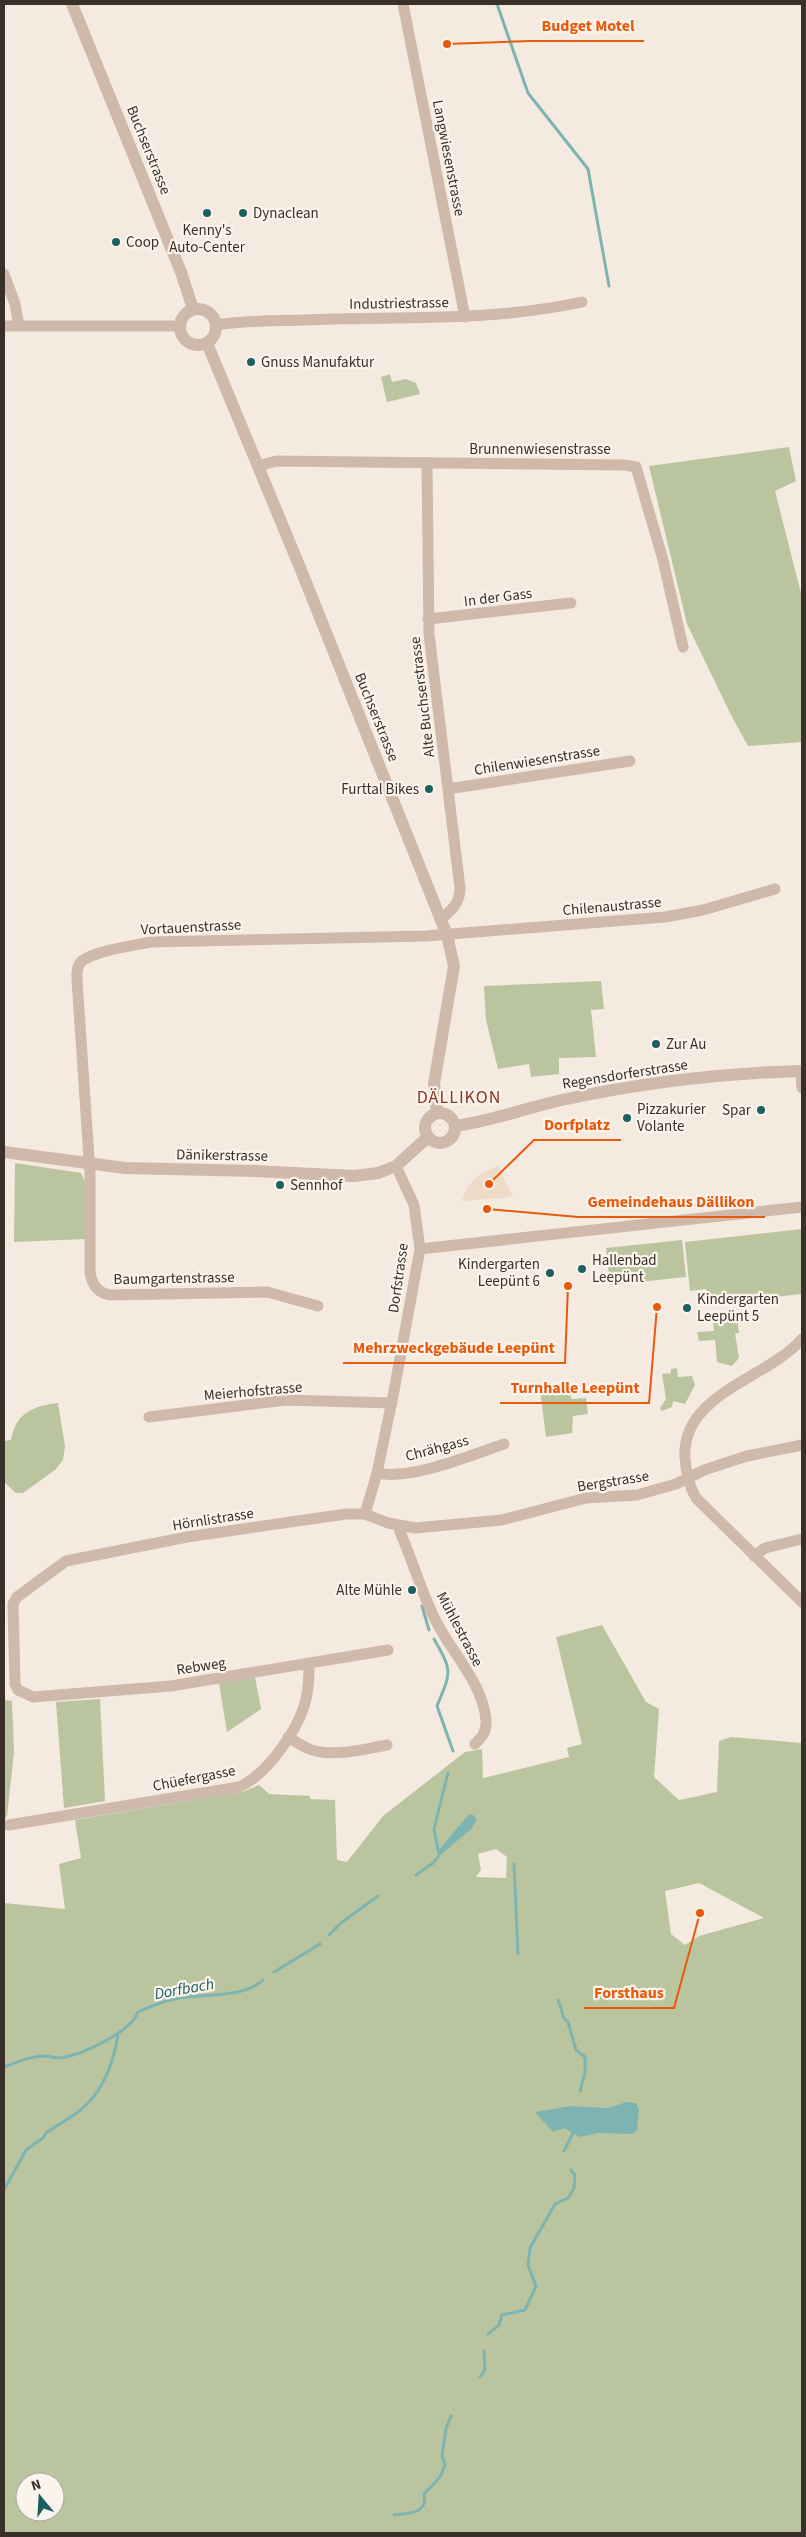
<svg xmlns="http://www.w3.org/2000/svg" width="806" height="2537" font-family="'Source Sans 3',sans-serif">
<rect width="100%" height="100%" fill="#f5eae0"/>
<path fill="#bac59f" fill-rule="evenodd" d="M390,374L392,382L406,379L416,383L420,394L387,402L381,377Z
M789,447L796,481L775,491L802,597V742L748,746L731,715L687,624L649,466Z
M601,981L604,1009L591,1010L596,1057L559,1058V1074L531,1077L529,1064L498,1069L486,1020L484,986Z
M15,1163L81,1173L85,1182V1239L14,1242Z
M802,1229V1294L708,1304L706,1289L690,1291L685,1242Z
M682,1240L686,1277L610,1285L606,1248Z
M737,1318L739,1333H735L739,1358L732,1366L717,1362L715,1340L699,1341L697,1332L714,1331L713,1321Z
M677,1368L678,1377L692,1376L695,1385L685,1404L673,1401L672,1407L662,1411L660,1408L666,1399L662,1374L671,1373V1369Z
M570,1388L571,1399L586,1398L588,1414L573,1416L572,1433L546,1437L540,1390Z
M58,1403L65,1446L63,1460L55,1470L23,1493H16L4,1482V1441L11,1440C16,1412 34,1406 58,1403Z
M602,1625L646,1702L659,1709L654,1777L679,1800L717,1792L719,1741L731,1737L802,1743V2533H4V1903L65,1909L59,1864L81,1858L75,1820L242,1792L259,1785L269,1794L310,1796V1799L335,1800L337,1860L347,1862L383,1816L465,1752L482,1749L483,1778L569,1757L567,1748L582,1744L556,1637ZM496,1849L507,1857L506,1878L476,1877L481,1870L478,1854ZM699,1883L764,1918L699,1936L685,1945L671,1934L665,1891ZM25,2482H55V2512H25Z
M255,1677L261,1709L227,1732L219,1683Z
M100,1699L105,1801L64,1808L56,1702Z
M4,1700L12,1701L14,1752L7,1816L4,1820Z"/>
<path fill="#eddac7" d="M498,1166L513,1197L462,1201L467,1187L480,1174Z"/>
<path fill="#7db4b2" d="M469,1814L473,1815L477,1819L472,1828L438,1857L437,1852Z
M627,2102L636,2103L639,2109L637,2130L632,2134L598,2133L580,2137L564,2128L553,2132L535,2112L571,2106L608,2108Z"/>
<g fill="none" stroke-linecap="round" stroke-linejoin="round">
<path stroke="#7db4b2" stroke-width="3" d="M497,4L528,93L588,169L609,286
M422,1606L429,1630
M434,1639C453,1672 451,1672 437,1706L453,1751
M438,1850L434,1829L448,1773
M514,1864L518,1954
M416,1875L433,1863L438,1857
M329,1935L341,1923L378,1896
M274,1972L320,1944
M558,2000L564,2018L568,2022L576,2050L585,2057V2073L580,2091
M4,2067C17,2062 30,2056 45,2056C50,2056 55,2058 60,2058C82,2055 131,2032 138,2012C151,2006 164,2001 178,1998C204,1994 244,1998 263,1980
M564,2151L574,2131
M4,2190L26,2150L43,2138L46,2133C58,2124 74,2117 85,2106C104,2089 114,2060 118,2035
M488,2334L499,2325L502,2315L525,2310L536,2286L528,2265L530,2248L555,2204L568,2198L574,2188L575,2175L571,2170
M480,2377L485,2370L484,2351
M394,2515C409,2513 428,2514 424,2494L440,2477L445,2465L442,2456L446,2428L451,2416"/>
<path stroke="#ceb9ab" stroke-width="11" d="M403,4L465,317
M4,274L15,304L19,326
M217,325C245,320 275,321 304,320C397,316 490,322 582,302
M4,326H180
M427,463L429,634L460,888C460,903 452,910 441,919
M259,466L276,461L625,465L636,467L663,560L683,647
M428,619L571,603
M448,789L630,761
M801,1071L802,1088
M420,1249L802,1207
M318,1306L267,1292L110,1295C98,1293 92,1284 90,1273V1173L77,980C77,974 76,966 82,961C97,950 132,946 151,942L426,936L665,917L703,910L775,889
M802,1339C767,1379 681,1394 685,1458C686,1472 689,1486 696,1498L802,1602
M149,1417L286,1400L392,1403
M377,1473C410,1481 471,1455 504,1444
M365,1514H346L187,1537L66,1561L17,1597L13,1604L15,1684L18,1690L33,1697L171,1686L388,1650
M365,1514L388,1523L415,1528L502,1520L586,1498L637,1495L676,1484L704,1470L747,1456L802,1445
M365,1514L377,1473L394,1391L420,1249L414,1205L396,1166
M399,1526L400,1532C412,1559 420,1588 433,1615C448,1649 483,1682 486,1720C487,1731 482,1737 475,1744
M754,1556L765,1548L802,1539
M288,1737C295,1741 302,1746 309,1749C332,1758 364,1749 387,1745
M9,1825L239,1787C267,1775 299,1729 306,1699C309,1687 309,1676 309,1664"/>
<path stroke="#ceb9ab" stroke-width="12" d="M72,4L181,272L193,309
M180 327a18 18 0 1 1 36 0a18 18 0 1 1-36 0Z
M207,343L301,570L447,935L454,966L434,1084L437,1113
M425 1128a15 15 0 1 1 30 0a15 15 0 1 1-30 0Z
M455,1126C491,1121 526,1108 562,1100C640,1083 722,1073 802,1071
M4,1152L125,1168L255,1171L354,1176L378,1173L396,1166L428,1137"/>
</g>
<g fill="#1d5f60" stroke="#fbf4ed" stroke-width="2">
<circle cx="207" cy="213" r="5"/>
<circle cx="243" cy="213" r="5"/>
<circle cx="116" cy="242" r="5"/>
<circle cx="251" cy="362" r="5"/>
<circle cx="429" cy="789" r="5"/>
<circle cx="656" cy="1044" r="5"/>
<circle cx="761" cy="1110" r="5"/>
<circle cx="627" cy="1118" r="5"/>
<circle cx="280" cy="1185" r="5"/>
<circle cx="582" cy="1269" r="5"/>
<circle cx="550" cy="1273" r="5"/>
<circle cx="687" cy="1308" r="5"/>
<circle cx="412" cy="1590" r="5"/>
</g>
<g text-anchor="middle" stroke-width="4.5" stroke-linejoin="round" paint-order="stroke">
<g font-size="15" fill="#3b2f2a" stroke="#fbf4ed">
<text transform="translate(149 150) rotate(68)" y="5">Buchserstrasse</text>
<text transform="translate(449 158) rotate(79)" y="5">Langwiesenstrasse</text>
<text transform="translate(399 303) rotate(-1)" y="5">Industriestrasse</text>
<text x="540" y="454">Brunnenwiesenstrasse</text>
<text transform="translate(498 597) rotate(-7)" y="5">In der Gass</text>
<text transform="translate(422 697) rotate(-97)" y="5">Alte Buchserstrasse</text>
<text transform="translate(377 717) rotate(68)" y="5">Buchserstrasse</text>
<text transform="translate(537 760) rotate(-9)" y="5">Chilenwiesenstrasse</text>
<text transform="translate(612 906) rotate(-5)" y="5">Chilenaustrasse</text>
<text transform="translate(191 927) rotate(-3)" y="5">Vortauenstrasse</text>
<text transform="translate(625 1074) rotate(-9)" y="5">Regensdorferstrasse</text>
<text transform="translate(222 1155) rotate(1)" y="5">Dänikerstrasse</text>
<text transform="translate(174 1278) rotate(-1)" y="5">Baumgartenstrasse</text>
<text transform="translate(398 1278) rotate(-82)" y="5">Dorfstrasse</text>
<text transform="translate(253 1391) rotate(-5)" y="5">Meierhofstrasse</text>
<text transform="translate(437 1448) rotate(-15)" y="5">Chrähgass</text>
<text transform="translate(613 1481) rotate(-9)" y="5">Bergstrasse</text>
<text transform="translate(213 1519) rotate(-9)" y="5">Hörnlistrasse</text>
<text transform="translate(460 1629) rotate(62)" y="5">Mühlestrasse</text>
<text transform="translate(201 1666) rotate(-9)" y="5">Rebweg</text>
<text transform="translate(194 1778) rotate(-11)" y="5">Chüefergasse</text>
</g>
<g font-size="15" fill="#3b2f2a" stroke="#fbf4ed" text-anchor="start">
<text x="253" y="218">Dynaclean</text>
<text x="207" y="235" text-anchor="middle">Kenny's<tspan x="207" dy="17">Auto-Center</tspan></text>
<text x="126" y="247">Coop</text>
<text x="261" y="367">Gnuss Manufaktur</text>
<text x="419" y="794" text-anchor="end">Furttal Bikes</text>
<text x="666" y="1049">Zur Au</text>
<text x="637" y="1114">Pizzakurier<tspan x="637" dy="17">Volante</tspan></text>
<text x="751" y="1115" text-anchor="end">Spar</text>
<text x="290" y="1190">Sennhof</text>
<text x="592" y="1265">Hallenbad<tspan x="592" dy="17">Leepünt</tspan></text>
<text x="540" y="1269" text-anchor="end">Kindergarten<tspan x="540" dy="17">Leepünt 6</tspan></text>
<text x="697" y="1304">Kindergarten<tspan x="697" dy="17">Leepünt 5</tspan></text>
<text x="402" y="1595" text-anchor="end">Alte Mühle</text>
</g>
<g font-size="16" font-style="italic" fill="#1d5f60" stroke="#fbf4ed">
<text transform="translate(184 1988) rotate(-10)" y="6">Dorfbach</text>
</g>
<g font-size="18" letter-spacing="1" fill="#8f331f" stroke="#fbf4ed">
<text x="459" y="1103">DÄLLIKON</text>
</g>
</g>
<path fill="none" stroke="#e8590c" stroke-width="2" d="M447 44L531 41H644M489 1184L534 1140H621M487 1209L578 1217H765M568 1286L565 1363H343M657 1307L649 1403H500M700 1913L674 2008H584"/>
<g fill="#e8590c" stroke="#fbf4ed" stroke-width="2">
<circle cx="447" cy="44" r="5"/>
<circle cx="489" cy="1184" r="5"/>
<circle cx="487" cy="1209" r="5"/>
<circle cx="568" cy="1286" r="5"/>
<circle cx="657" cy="1307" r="5"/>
<circle cx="700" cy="1913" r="5"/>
</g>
<g font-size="16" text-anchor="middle" font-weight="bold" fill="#e8590c" stroke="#fbf4ed" stroke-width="4.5" stroke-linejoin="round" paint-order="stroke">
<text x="588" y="31">Budget Motel</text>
<text x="577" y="1130">Dorfplatz</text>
<text x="671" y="1207">Gemeindehaus Dällikon</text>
<text x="454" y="1353">Mehrzweckgebäude Leepünt</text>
<text x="575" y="1393">Turnhalle Leepünt</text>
<text x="629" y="1998">Forsthaus</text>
</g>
<rect width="806" height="2537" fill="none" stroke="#3b2f2a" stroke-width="10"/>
<g transform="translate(40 2497) rotate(342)"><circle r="24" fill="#fbf4ed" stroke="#aea59f"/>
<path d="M0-4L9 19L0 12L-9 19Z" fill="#1d5f60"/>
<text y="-8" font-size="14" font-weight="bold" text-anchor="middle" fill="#3b2f2a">N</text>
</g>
</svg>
